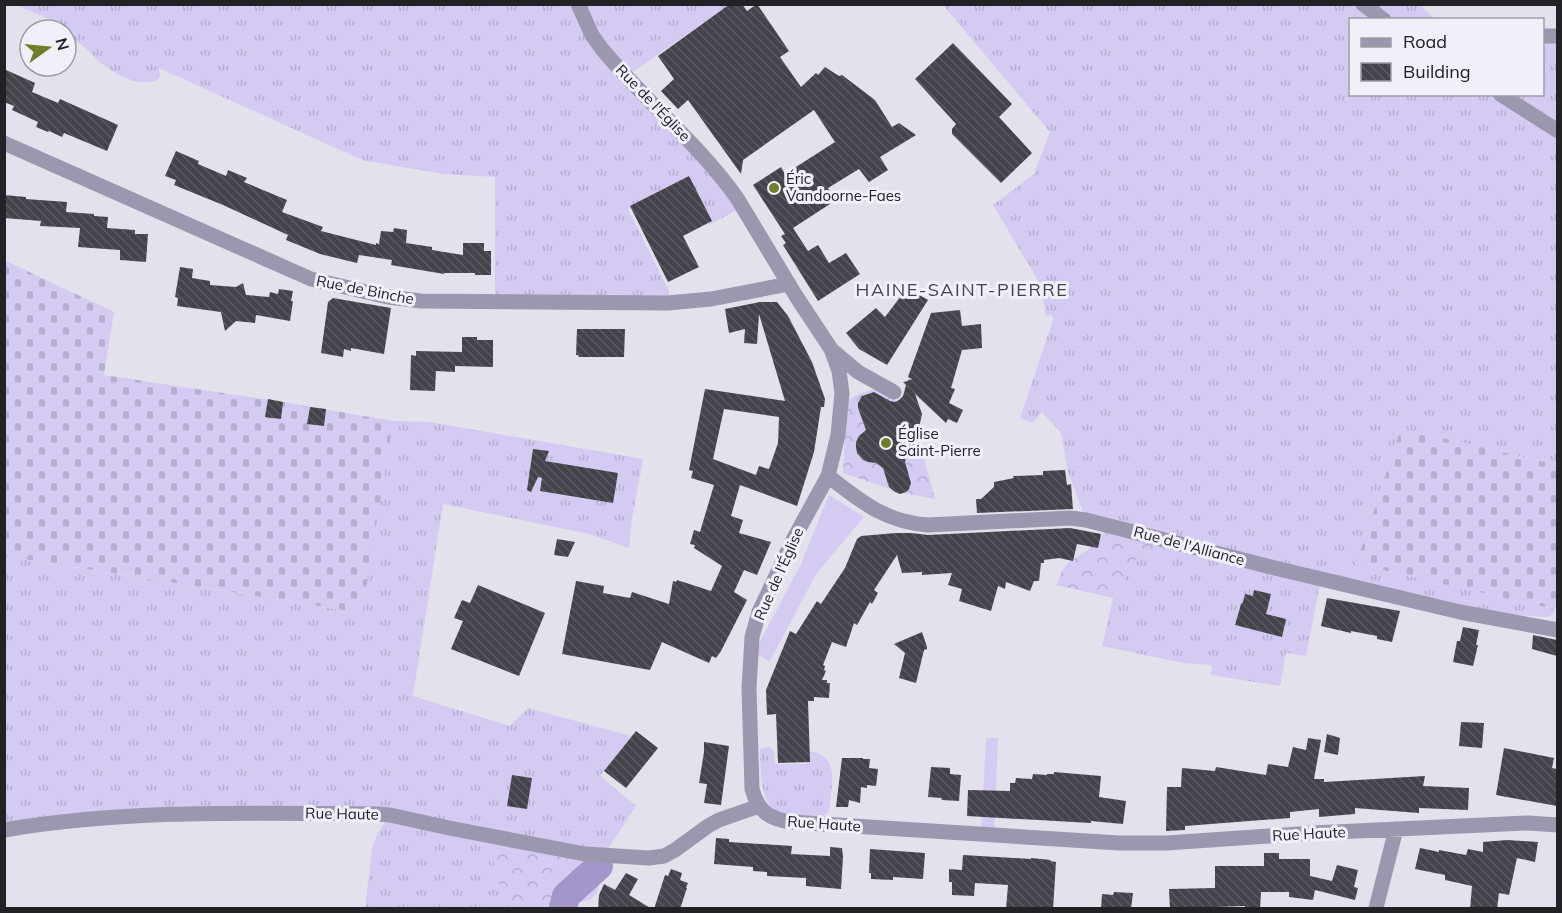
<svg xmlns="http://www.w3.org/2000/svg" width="1562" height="913" font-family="Mulish,sans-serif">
<defs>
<pattern id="grass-tufts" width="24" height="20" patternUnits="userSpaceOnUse" patternTransform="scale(1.5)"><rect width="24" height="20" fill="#d4caf2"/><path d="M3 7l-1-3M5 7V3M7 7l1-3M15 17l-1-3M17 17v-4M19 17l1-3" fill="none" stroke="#b6adcf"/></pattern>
<pattern id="forest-crowns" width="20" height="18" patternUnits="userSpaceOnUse" patternTransform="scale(1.5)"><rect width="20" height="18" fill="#d4caf2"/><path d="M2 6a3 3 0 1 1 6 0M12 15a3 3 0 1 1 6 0" fill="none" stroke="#b6adcf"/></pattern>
<pattern id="cemetery-stones" width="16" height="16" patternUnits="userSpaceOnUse" patternTransform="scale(1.5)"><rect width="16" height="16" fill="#d4caf2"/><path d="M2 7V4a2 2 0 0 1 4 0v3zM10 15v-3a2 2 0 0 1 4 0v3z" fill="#b6adcf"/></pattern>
<pattern id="building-back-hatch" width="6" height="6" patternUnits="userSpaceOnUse" patternTransform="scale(1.5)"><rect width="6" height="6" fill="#44424a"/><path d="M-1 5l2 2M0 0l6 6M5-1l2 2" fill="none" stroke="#5c5a61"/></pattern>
</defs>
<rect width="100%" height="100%" fill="#e4e1ec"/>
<path fill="url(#grass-tufts)" d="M17,5H729L627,76L743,207L709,225L686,180L628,209L669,291L668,303L495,302V177L443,174L362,160L159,68L160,76L158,80C136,87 118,76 101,63C88,52 84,42 66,39V30H58L57,29L62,25Z
M943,5H1420L1435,19L1350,20V94H1542L1543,36H1557V465L1401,428L1356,564L1554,609L1553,614L1547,617L1517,615L1321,579L1306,656L1286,653L1280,686L1211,675L1212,665L1183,663L1102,646L1113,598L1123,587L1125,566L1135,560L1153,558L1162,554L1163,545L1086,520L1068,472L1061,433L1042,412L1032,423L1020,418L1053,320L1052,315L1046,316L1040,284L993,205L1034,174L1050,132Z
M393,421L430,422L643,459L632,519L629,548L589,534L443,504L413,696L510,726L528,708L631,736L600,776L636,806L604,855L499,885L510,908H365L372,849L376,837L389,815L200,813L5,830L4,556L361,613Z
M770,747L774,752L775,764H806L807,751C842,753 831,787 829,812C821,819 813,818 803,817C797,817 790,817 784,815C758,808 761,770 760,749Z"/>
<path fill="url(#forest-crowns)" d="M879,388L892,396L915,425L935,499L904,493L899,494L890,489L843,473L846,413L849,400L858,394Z
M1111,525L1163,545L1162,554L1153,558L1135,560L1125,566L1123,587L1113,598L1056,585L1063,569L1070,561L1091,548Z
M495,837L604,855L597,893L591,899L577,903L576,908H510C499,885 488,863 495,837Z"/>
<path fill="url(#cemetery-stones)" d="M4,260L114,312L104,375L283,402L393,421L362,613L5,556Z
M1401,428L1557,465V608L1554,609L1356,564Z"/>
<path fill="#d4caf2" d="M829,495L864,517L816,574L770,661L754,653L801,564Z
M986,738H998L994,835L981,834Z"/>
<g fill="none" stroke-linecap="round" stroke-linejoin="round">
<path stroke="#a496ca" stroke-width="28" d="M563,908L566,896L599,866"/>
</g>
<path fill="url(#building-back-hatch)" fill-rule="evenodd" d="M730,4H742L747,11L757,4L789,51L780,57L801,87L816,73L818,75L825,67L839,76L842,75L875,100L892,127L899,123L916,135L880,157L888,170L869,182L859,169L828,188L830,192L825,196L830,204L793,228L808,251L818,245L829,263L846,253L860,274L818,301L783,245L786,243L781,236L785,234L753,185L781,167L785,174L835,142L814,110L743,160L741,174L688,100L678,109L661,91L674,79L658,56Z
M953,43L1012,104L999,117L1032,153L1001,183L952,134V129L956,124L915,79Z
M4,69L35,83L32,92L58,103L60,99L118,125L107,151L64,133L62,137L49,131L48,132L36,127L38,122L12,110L14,106L4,102Z
M176,151L199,161L198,164L226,176L228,170L247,178L244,182L287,200L282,212L323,227L321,231L376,245V243L379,244L381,231L393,232L394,228L407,230L406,243L432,247V250L463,255V243H484V251H491V275H475V273H444V274L391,265L392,260L359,255L357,263L320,254L296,244L286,240L288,235L223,205L174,185L176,180L165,176Z
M689,176L712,221L683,236L699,267L668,282L630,206Z
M4,195L26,197V199L67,202L66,212L94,214V216L108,217L107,228L135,230V234H148L146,262L120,260V250L78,247L80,228L40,226L41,221L4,218Z
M180,267L193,269L192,278L210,281V285L236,287L243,283L246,295L269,297L270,292L278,294L279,289L293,291L291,301H293L290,321L256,315L255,323L236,321L225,331L221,312L177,306L178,298L175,297Z
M907,288L928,300L887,365L859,349L846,333L876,308L885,317Z
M333,298L391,308L384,354L351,348V351L344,349L343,357L321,353L328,302Z
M760,302H777L788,316L812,362L825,399L824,407H821L814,452L797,506L740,485L731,516L743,520L739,533L771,542L757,575L744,570L734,592L747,600L721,651L716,658L712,656L709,663L662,642L650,670L562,654L576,581L604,586L603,593L630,598L632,592L669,604L673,581L676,582L677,580L711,591L722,566L694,548L695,545L690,544L694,530L700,532L714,485L691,478L693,471L689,470L705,389L785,401L759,314L757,344L744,343L745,329L729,333L725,309ZM724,409L779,417L778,443L769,469L759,466L756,475L713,459Z
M960,310L962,326L981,324L982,348L962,350L951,388L955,389L949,403L963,410L957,423L948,419L946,423L915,394L922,414L915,446L907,452L905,462L911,483L909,489L906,492L900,494L895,492L889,487L883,468L876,463L868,462L863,460L857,453L856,447V442L859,436L866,430L858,408V403L862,396L874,392L890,401L895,402L899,400L903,396L906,385L903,382L908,381L909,379L910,380L912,379L908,377L931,313Z
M577,329H625L624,357H579L578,355H576Z
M462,337H477V340H493V367L455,366V372L436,371L435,391L410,390L411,355L416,356V351L462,352Z
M268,399L283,402L281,419L265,417Z
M310,407L326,409L324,426L307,424Z
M533,449L549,451L545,461L618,473L613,503L540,491L542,478L538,477L531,492L527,490Z
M1065,470L1067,485L1071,484L1073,509L977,513L976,499H981L994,487V482L1014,478L1013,476L1043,475V471Z
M1070,528L1101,534L1098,548L1077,544L1073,561L1059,558L1044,560V563H1041L1039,581H1034L1030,591L1006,582L1005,589L998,586L991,611L959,601L962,589L948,585L952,573L922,575V572L902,573L897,555L874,590L878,593L872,604L870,602L857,625L854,623L846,647L832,642L823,665L825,666L824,670L826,671L822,680H827V683H830L829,698L814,697V701H808L810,762L778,763L776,714L767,715L766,690L790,631L796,634L817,601L821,604L845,568L857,539L861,536L896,533H911L928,535Z
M557,539L575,542L568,557L554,555Z
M478,585L545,613L519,676L451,649L463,621L454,618L462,600L470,603Z
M1254,590L1271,594L1266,614L1286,619L1282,637L1235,625L1241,604L1243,602L1245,594L1253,596Z
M1327,598L1400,611L1392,642L1377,639V636L1351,631V633L1321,626Z
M1463,627L1479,630L1476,645H1478L1473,666L1453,662L1457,641H1460Z
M922,632L927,647V649L924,650L916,683L899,678L905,653L894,644Z
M1533,635L1557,640V656L1532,649Z
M1461,722L1484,723L1482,748L1459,746Z
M636,731L658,748L626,788L604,771Z
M1327,734L1340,738L1338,755L1324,752Z
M1308,738L1321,740L1314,779H1324V782L1425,776L1423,786L1469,788L1468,810L1419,808V813L1355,808V814L1319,817V809L1290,812V818L1185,826V830L1166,831L1167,787H1181L1182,768L1215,771L1216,767L1266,775L1268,764L1288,767L1293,747L1306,750Z
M704,742L729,746L721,805L704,803L707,784L699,783L704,752Z
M1504,748L1554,758L1552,768L1557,769V806L1496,795Z
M842,758H863V759H870L869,768L878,769L876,786L867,785V788L861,787L860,803L849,800L848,807H836Z
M931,767L950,768V774L961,775L959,801L942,800L941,798L928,797Z
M1054,772L1101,776L1099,797L1126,801L1123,824L1091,821V823L967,816L968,790L1010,791V783H1015L1016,778L1032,779L1033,774L1047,775V774H1054Z
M512,775L532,778L527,809L507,806Z
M716,838L729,839V842L792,846L791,854L830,856V847L842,848L843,857L841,889L806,886V878L767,876V872L753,871V867L714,864Z
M1507,840L1538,842L1535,862L1517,858L1509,895L1499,893L1497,909H1470L1472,886L1445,880V875L1415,869L1420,848L1439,852V850L1466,855L1468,849L1483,852V842Z
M870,849L925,853L923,879L893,877V880L871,879V873H869Z
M1264,853H1279V859H1310V876L1332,881L1337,865L1358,870L1354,887L1358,888L1355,900L1315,890L1313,900L1289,897V892H1261L1260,909H1245V906L1216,907V909H1170L1169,889L1215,888V866H1264Z
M963,855L1031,859V858L1051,860L1050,861L1056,862L1053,909H1006L1008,885L975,883L974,896L952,895V882H949V869L962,870Z
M671,869L682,873L680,880L688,883L686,888H687L680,909H654L665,875L668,876Z
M626,873L638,879L629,895L652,909H598L599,895L604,884L615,890Z
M1114,892L1133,893L1131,909H1101L1102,894L1113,895Z"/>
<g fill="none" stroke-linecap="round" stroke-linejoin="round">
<path stroke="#9c96ae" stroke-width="15" d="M578,4L592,35L602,49C645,101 698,143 737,198L796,296L831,349L839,371L842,393L838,435L828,476L794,538L759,612L752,637L749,688L752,789C758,811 769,819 791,822L1119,843H1167L1313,833L1528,823L1558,825
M1363,4L1384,20
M1542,36H1558
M1500,94L1558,131
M4,143L311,279L388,297L421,301L668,303L711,299L789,284
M833,351L858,372L894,392
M828,476C861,501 884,522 928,525L1070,518L1086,520L1279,569L1460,612L1558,630
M4,830C128,809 253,813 378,814L390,815L449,828L585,854L649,858L664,856L675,850L708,826L719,820L759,806
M1376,908L1396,829"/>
</g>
<g fill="#727d29" stroke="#f1eff9" stroke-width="2">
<circle cx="774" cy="188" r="6"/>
<circle cx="886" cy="443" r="6"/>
</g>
<g text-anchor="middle" stroke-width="6" stroke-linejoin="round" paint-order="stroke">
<g font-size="15" fill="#222125" stroke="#f1eff9">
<text transform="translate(653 103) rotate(46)" y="5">Rue de l'Église</text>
<text transform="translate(365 290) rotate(11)" y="5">Rue de Binche</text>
<text transform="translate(1189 546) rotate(15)" y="5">Rue de l'Alliance</text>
<text transform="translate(779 574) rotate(-66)" y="5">Rue de l'Église</text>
<text transform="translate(342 814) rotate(1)" y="5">Rue Haute</text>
<text transform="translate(824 824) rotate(4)" y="5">Rue Haute</text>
<text transform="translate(1309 834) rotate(-3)" y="5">Rue Haute</text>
</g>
<g font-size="15" fill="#222125" stroke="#f1eff9" text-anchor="start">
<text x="786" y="184">Éric<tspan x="786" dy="17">Vandoorne-Faes</tspan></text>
<text x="898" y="439">Église<tspan x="898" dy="17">Saint-Pierre</tspan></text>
</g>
<g font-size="18" letter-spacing="1.5" fill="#45434b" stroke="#f1eff9">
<text x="962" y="296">HAINE-SAINT-PIERRE</text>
</g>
</g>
<rect width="1562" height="913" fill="none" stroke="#222125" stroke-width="12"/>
<rect x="1349" y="18" width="195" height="78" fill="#f1eff9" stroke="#9e9da4" stroke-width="1.5"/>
<rect x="1361" y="38" width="30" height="9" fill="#9c96ae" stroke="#9e9da4" stroke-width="1.5"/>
<text x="1403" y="48" font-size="18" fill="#222125">Road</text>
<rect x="1361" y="63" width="30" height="18" fill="url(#building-back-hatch)" stroke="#9e9da4" stroke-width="1.5"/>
<text x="1403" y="78" font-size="18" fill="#222125">Building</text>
<g transform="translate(48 48) rotate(75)"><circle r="28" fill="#f1eff9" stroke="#9e9da4" stroke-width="1.5"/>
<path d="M0-4.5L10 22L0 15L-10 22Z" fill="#727d29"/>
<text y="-9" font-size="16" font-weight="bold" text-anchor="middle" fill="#222125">N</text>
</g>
</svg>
